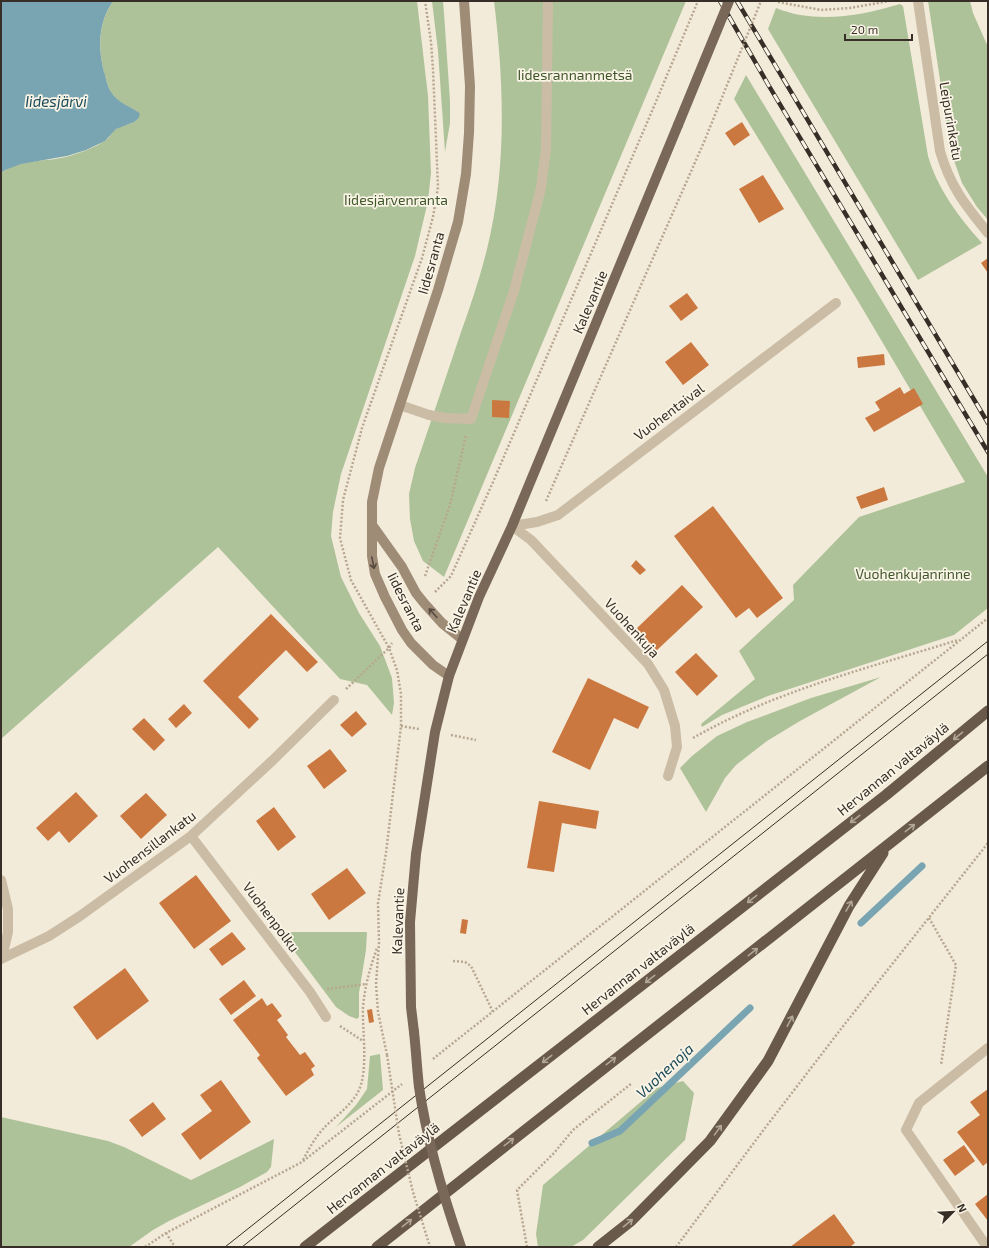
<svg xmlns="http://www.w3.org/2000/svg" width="989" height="1248" font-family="'Exo 2',sans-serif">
<rect width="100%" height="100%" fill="#f3ebda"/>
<path fill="#aec299" d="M113,1H417L428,96L431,173L428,201L415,256L341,474L333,512L331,536L341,577L359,613L380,646L392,678L394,703L392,715L367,685L340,679L218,547L1,739V173C19,159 45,162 66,157C79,153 95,148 106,140C110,137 112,132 116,129C123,124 131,125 138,119L137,111C127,106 116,101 110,91C107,85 106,79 104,73C98,48 98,23 113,1Z
M432,1H443L444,13L450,101V123L445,152L438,51Z
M494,1H686L444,577L423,561L414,541L410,519L409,494L415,468C430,424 445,380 460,335C470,307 480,278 487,249C507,168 504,83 494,1Z
M928,1H970L973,13L988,47V220L977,207L962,183L951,152Z
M900,4L903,6L928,156C938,190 959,217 982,243L918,280L768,29L776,8C815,24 861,16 900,4Z
M746,75L988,477V608L954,635L768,696L722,715L702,727L701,724L755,679L739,651L794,600L793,585L859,517L965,482L858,301L734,99Z
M881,677L800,721L767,741L736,765L725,778L706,812L680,768L692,756L717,736L747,722L811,698Z
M280,932H367L366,950L359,993V1017L357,1019L349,1016L336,1007Z
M380,1054L383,1090L336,1127L356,1105L367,1089L370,1056Z
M683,1081L694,1093L685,1140L583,1240L571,1247H538L536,1234L543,1185L657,1088Z
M1,1117L108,1141L124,1147L191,1180L274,1139L271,1167L267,1172L240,1187L169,1221L153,1230L129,1247H1Z"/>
<path fill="#78a5b1" d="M1,1H113C98,23 98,47 104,72C106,78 107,86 111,92C114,97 119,101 124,104C130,108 136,109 140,114L138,119L134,122L116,129L105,141L86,150L67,156L21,164L5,170L1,173Z"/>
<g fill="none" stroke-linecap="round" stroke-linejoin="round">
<path stroke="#78a5b1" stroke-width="7" d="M861,923L922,866
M592,1143L620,1131L750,1008"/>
</g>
<path fill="#cb7840" d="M742,122L750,135L734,146L725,133Z
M763,175L784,209L759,223L739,189Z
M988,258V273L981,263Z
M687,293L698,308L681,321L669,306Z
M691,342L709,365L683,385L665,362Z
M884,354L885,365L858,368L857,357Z
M900,387L904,394L914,388L923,404L874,432L865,418L880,410L875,402Z
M492,400L510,401L509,418L492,417Z
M884,487L888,500L861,509L856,497Z
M713,506L783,598L757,618L749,608L736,618L674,536Z
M636,560L646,570L640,575L631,566Z
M682,585L703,607L656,651L636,629Z
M271,614L318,662L307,672L286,650L238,697L259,719L249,729L203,681Z
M696,653L718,676L697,696L675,672Z
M588,678L649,707L638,729L614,718L590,770L552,752Z
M184,704L192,713L176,728L168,719Z
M356,711L367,724L352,737L340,725Z
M144,718L165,740L154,751L132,729Z
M330,749L347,771L324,789L307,766Z
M76,792L98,816L69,843L59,831L48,841L36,828Z
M146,793L167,815L141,839L120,816Z
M539,801L599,811L596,829L562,823L554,872L527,868Z
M274,807L296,837L278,851L256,821Z
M347,868L366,893L329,920L311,894Z
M196,875L231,921L194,949L159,903Z
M462,919L468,920L466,934L460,933Z
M232,932L246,949L222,966L209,949Z
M125,968L149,1001L97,1040L73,1007Z
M244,980L256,996L231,1015L219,999Z
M262,998L267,1006L272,1003L282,1016L277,1020L288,1035L286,1037L300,1055L305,1052L315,1066L311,1069L314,1075L286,1096L257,1058L260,1055L233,1020Z
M372,1009L374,1022L369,1023L367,1010Z
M221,1080L251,1122L200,1160L181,1134L212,1111L200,1095Z
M988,1089V1162L983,1166L957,1132L980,1115L970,1102Z
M153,1102L166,1119L142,1137L129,1120Z
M964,1145L975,1161L955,1176L943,1160Z
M988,1194V1221L975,1204Z
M834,1214L855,1243L850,1247H790Z"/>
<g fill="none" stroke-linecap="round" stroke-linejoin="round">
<path stroke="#b7a790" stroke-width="2.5" stroke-dasharray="2 2" stroke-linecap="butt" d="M778,2L821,10L850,8L889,1
M546,501L704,142
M425,576L450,505L466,435
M435,592L451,576L493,482L655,104L698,1
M346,689L389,648L392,643
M401,726L419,729
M451,735L476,740
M693,738C775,691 868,668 958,640
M929,918L956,965L941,1065
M453,961L465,962L471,966L493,1012
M327,989L366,984
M340,1026L363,1041
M387,1055L378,1012L376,984L379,943L378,903L386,853L401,726V694L397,670L389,648L351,580L340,538L343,500L362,428L422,258L433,217L438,187L433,69L431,42L425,1
M433,1059L988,618
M303,1160C309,1149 314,1139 323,1129C334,1117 350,1107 358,1092C369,1071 362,1030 363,1007C365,985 370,968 377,948
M166,1233L175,1247
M145,1247L166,1233L302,1162L402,1084
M527,1247L517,1190L554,1153L573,1130L632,1083
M676,1247L765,1128L844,1025L988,843"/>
<path stroke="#cbbda5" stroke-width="10" d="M918,1L940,151C950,186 965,205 988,233
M400,405L429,415L445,418L471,419L514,291L541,188L546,149L548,1"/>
<path stroke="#cbbda5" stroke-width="10" d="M512,526L537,522L558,515L836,303
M512,526L531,540L648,664L664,690L675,726L677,747L668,776
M191,836L310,992L326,1017
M1,880L8,909V932L2,958
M1,959L49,936L80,916L191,836L273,760L334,700
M987,1247L906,1130L919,1103L988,1048"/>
<path stroke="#9f8c77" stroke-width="10" d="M372,525L402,567L416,593L424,603L442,623L462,639
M449,676L433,665L411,643L402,630L385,597L375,574L372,556V502L379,468L438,290L458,222L466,174L469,133L470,86L464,1"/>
<path stroke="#796857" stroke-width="10" d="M414,1032L411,1007L410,922L416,854L435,732L449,676L479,597L512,526L678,125"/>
<path stroke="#68594a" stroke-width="11" d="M305,1247L886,795L988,711
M377,1247C580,1086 785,927 988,766
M598,1247L631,1221L710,1141L768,1061L849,906L883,853"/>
<path stroke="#372e27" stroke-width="1" d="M225,1247L988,641
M242,1247L988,654"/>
<g stroke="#372e27" stroke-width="4.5">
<path id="rail" d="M720,1L769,86L988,452
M737,1L988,423"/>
</g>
<use href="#rail" stroke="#faf4e6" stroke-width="3" stroke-dasharray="9" stroke-linecap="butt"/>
<path stroke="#b7a790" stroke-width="2.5" stroke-dasharray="2 2" stroke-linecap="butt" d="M704,142L761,1
M387,1055L399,1134L413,1192L430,1247"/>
<path stroke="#796857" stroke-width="10" d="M678,125L729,1
M414,1032C416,1050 417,1069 419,1087C427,1142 443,1195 461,1247"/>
</g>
<defs><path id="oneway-shaft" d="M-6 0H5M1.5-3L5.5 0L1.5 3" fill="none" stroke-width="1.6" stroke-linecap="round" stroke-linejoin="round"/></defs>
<g stroke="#564a3f">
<use href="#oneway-shaft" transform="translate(373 563) rotate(79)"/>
<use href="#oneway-shaft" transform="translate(433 613) rotate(-132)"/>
</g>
<g stroke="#b1a698">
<use href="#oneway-shaft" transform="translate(958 736) rotate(141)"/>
<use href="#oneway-shaft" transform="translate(855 819) rotate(142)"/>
<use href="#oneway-shaft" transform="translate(910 828) rotate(-38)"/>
<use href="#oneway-shaft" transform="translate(752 899) rotate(142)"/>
<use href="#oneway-shaft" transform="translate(849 906) rotate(-60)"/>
<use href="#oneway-shaft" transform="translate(753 952) rotate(-38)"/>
<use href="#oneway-shaft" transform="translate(650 979) rotate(142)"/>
<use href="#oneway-shaft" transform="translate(790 1021) rotate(-62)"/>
<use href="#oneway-shaft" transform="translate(547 1059) rotate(142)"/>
<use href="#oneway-shaft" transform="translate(611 1061) rotate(-38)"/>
<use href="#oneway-shaft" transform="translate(718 1130) rotate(-54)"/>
<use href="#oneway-shaft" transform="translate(509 1142) rotate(-38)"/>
<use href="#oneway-shaft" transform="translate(407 1223) rotate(-38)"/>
<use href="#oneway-shaft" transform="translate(628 1223) rotate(-39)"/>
</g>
<g text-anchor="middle" stroke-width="3.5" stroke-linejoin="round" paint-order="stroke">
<g font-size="14" fill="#3f562a" stroke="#faf4e6">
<text x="575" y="80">Iidesrannanmetsä</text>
<text x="396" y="205">Iidesjärvenranta</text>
<text x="913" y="579">Vuohenkujanrinne</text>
</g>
<g font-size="14" fill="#372e27" stroke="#faf4e6">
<text transform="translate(951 121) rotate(80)" y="5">Leipurinkatu</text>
<text transform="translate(431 263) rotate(-74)" y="5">Iidesranta</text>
<text transform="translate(590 302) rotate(-67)" y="5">Kalevantie</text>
<text transform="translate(669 412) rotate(-37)" y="5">Vuohentaival</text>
<text transform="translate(464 601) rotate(-67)" y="5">Kalevantie</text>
<text transform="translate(406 602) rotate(63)" y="5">Iidesranta</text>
<text transform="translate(632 628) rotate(48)" y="5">Vuohenkuja</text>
<text transform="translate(893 769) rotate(-39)" y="5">Hervannan valtaväylä</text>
<text transform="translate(150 847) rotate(-37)" y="5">Vuohensillankatu</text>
<text transform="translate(271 917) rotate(53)" y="5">Vuohenpolku</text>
<text transform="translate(398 921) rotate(-88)" y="5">Kalevantie</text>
<text transform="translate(638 969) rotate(-38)" y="5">Hervannan valtaväylä</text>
<text transform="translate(383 1168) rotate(-38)" y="5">Hervannan valtaväylä</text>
</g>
<g font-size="15" font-style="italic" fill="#1b4b5a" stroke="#faf4e6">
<text x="56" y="107">Iidesjärvi</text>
<text transform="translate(665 1071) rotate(-43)" y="5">Vuohenoja</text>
</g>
</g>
<rect width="989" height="1248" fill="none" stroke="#372e27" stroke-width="4"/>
<g transform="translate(953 1212) rotate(66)" stroke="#faf4e6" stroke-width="3" paint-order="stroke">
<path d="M0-3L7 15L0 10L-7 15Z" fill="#372e27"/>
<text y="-6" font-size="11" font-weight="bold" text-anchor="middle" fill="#372e27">N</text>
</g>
<path d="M845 34v6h67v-6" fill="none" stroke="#372e27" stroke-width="2"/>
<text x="851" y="34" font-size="12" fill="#372e27" stroke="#faf4e6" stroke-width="3" paint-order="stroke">20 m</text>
</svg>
